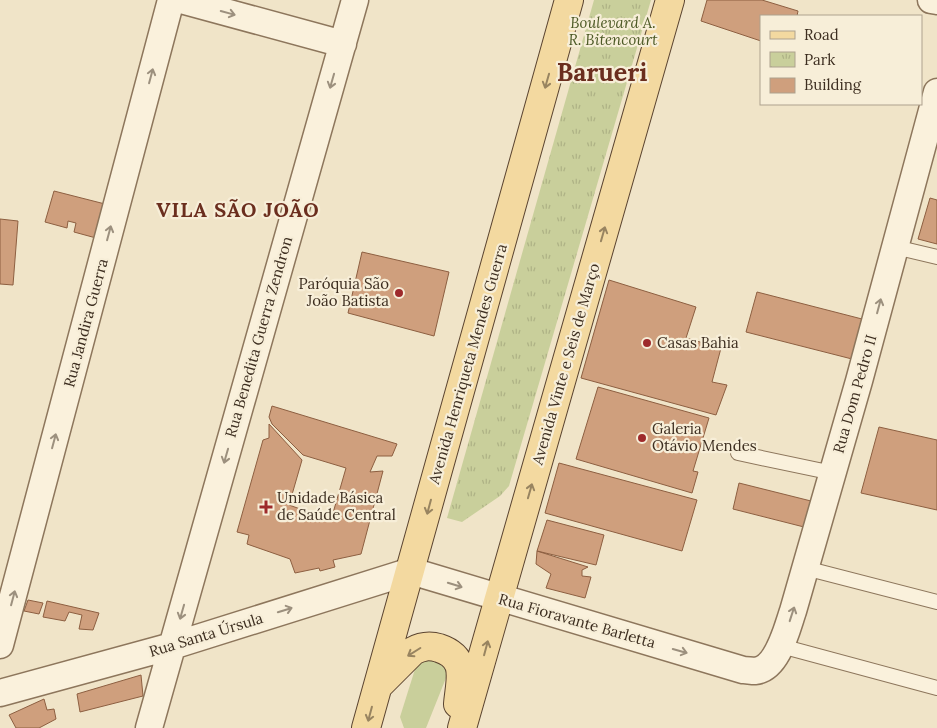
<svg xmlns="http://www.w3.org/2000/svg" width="937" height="728" font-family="Lora,serif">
<defs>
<pattern id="park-tufts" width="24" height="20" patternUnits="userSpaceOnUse" patternTransform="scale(1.25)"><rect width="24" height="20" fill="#c9cf9b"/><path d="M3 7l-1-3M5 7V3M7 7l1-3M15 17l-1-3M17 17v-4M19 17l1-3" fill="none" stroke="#aeb285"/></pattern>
</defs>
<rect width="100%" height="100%" fill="#f0e4c8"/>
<path fill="#c9cf9b" d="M421,650L445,655L448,673L426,728H404L400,717Z"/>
<path fill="url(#park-tufts)" d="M594,0H651L509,486L500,496L462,522L447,518Z"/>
<path fill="#cf9f7d" stroke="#8d5f41" d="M707,0H762L798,11L797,16H761V41L701,21Z
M54,191L105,204L96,238L74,232L76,223L68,221L67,228L45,222Z
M930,198L937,200V244L918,239Z
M0,219L18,221L13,285L0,284Z
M362,252L449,272L434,336L348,313Z
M609,280L696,307L686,338L721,348L712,382L727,385L716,415L581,378Z
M757,292L862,319L852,359L746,332Z
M598,387L709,418L693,471L698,472L692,493L576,459Z
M272,406L397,444L392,456H377L370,472L383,471L361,554L333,560L335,567L320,571L319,568L295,573L290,559L247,544L249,535L237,532L263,440L269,438V424L302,460L289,505L331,520L346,468L303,455L272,424L269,417Z
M879,427L937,440V510L861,493Z
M559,463L697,500L682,551L545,513Z
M739,483L811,501L804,527L733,509Z
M547,520L604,535L596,565L537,551Z
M537,551L588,567L582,570V576L591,577L585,598L546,588L551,574L536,564Z
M28,600L43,603L39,614L24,611Z
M47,601L99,613L93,630L79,629L82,615L69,612L65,621L43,617Z
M141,675L143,696L80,712L77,694Z
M44,699L47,710L54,709L56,719L39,728H16L9,715Z"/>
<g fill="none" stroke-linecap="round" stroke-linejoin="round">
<g stroke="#8d765c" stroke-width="16">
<path id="service" d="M895,247L937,257
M738,453L833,473
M805,568L937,602
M781,646L937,688"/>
</g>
<g stroke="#8d765c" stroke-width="29">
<path id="minor" d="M181,0L343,44
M931,0L937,1
M0,645L171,0
M0,693L172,646L411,571L743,670C747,670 751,671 755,671C778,669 787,628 793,611L859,381L937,92
M149,728L355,0"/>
</g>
<g stroke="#5b4430" stroke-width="30">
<path id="primary" d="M380,684L413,651C422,646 429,645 439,648C469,658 460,680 458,704
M366,728L569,0
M462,728L670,0"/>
</g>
<use href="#service" stroke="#faf1dc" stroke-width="14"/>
<use href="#minor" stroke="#faf1dc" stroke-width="26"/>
<use href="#primary" stroke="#f3d9a0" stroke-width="28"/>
</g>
<defs><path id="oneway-shaft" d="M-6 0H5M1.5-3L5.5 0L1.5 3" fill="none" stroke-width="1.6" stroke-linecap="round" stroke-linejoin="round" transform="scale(1.25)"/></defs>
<g stroke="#9c907e">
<use href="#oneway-shaft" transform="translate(228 13) rotate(15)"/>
<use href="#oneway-shaft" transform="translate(151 76) rotate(-75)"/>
<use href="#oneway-shaft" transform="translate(332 81) rotate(106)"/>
<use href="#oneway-shaft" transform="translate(109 233) rotate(-75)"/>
<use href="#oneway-shaft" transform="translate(879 306) rotate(-75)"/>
<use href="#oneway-shaft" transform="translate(54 441) rotate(-75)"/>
<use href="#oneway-shaft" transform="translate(226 456) rotate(106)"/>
<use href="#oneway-shaft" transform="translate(455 585) rotate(17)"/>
<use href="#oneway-shaft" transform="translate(13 598) rotate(-75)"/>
<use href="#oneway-shaft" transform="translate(285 610) rotate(-17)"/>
<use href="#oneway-shaft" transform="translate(182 612) rotate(106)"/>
<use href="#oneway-shaft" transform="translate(792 614) rotate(-72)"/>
<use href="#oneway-shaft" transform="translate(680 651) rotate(16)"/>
</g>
<g stroke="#988460">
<use href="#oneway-shaft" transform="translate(547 81) rotate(106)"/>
<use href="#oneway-shaft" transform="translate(603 234) rotate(-74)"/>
<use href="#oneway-shaft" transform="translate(530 491) rotate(-74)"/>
<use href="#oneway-shaft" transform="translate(429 507) rotate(105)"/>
<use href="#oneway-shaft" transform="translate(486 648) rotate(-75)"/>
<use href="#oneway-shaft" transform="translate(414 652) rotate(148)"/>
<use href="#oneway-shaft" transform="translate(370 714) rotate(105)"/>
</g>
<g fill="#9e2a2b" stroke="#f7eed8" stroke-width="2">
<circle cx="399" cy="293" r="5"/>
<circle cx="647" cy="343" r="5"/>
<circle cx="642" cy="438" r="5"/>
<path d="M263.5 499.5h5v5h5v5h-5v5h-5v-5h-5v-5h5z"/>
</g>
<g text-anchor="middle" stroke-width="4.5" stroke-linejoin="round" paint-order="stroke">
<g font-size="15" font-style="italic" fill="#4d5a26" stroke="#f7eed8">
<text x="613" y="28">Boulevard A.<tspan x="613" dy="17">R. Bitencourt</tspan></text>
</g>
<g font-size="15" fill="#3d2e20" stroke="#f7eed8" text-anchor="start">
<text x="389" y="289" text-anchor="end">Paróquia São<tspan x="389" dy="17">João Batista</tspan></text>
<text x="657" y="348">Casas Bahia</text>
<text x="652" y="434">Galeria<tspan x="652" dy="17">Otávio Mendes</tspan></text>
<text x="277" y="503">Unidade Básica<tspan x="277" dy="17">de Saúde Central</tspan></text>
</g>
<g font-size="15" fill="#3d2e20" stroke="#f7eed8">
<text transform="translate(86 323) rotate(-75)" y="5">Rua Jandira Guerra</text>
<text transform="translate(259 337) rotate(-74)" y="5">Rua Benedita Guerra Zendron</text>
<text transform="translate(468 364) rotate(-74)" y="5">Avenida Henriqueta Mendes Guerra</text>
<text transform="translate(566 364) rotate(-74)" y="5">Avenida Vinte e Seis de Março</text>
<text transform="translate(855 394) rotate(-74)" y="5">Rua Dom Pedro II</text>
<text transform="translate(577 621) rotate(16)" y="5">Rua Fioravante Barletta</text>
<text transform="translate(206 635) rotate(-17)" y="5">Rua Santa Úrsula</text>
</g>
<g font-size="20" font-weight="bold" letter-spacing="1" fill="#6b2e1e" stroke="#f7eed8">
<text x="238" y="217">VILA SÃO JOÃO</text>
</g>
<g font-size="25" font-weight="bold" fill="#6b2e1e" stroke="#f7eed8">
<text x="602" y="81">Barueri</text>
</g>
</g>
<rect x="760" y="15" width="162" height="90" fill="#f7eed8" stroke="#ada18e"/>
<rect x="770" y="31" width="25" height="8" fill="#f3d9a0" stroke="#ada18e"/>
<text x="804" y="40" font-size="15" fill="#3d2e20">Road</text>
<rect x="770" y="52" width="25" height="15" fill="url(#park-tufts)" stroke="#ada18e"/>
<text x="804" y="65" font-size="15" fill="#3d2e20">Park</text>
<rect x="770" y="78" width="25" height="15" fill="#cf9f7d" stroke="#ada18e"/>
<text x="804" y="90" font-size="15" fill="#3d2e20">Building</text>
</svg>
